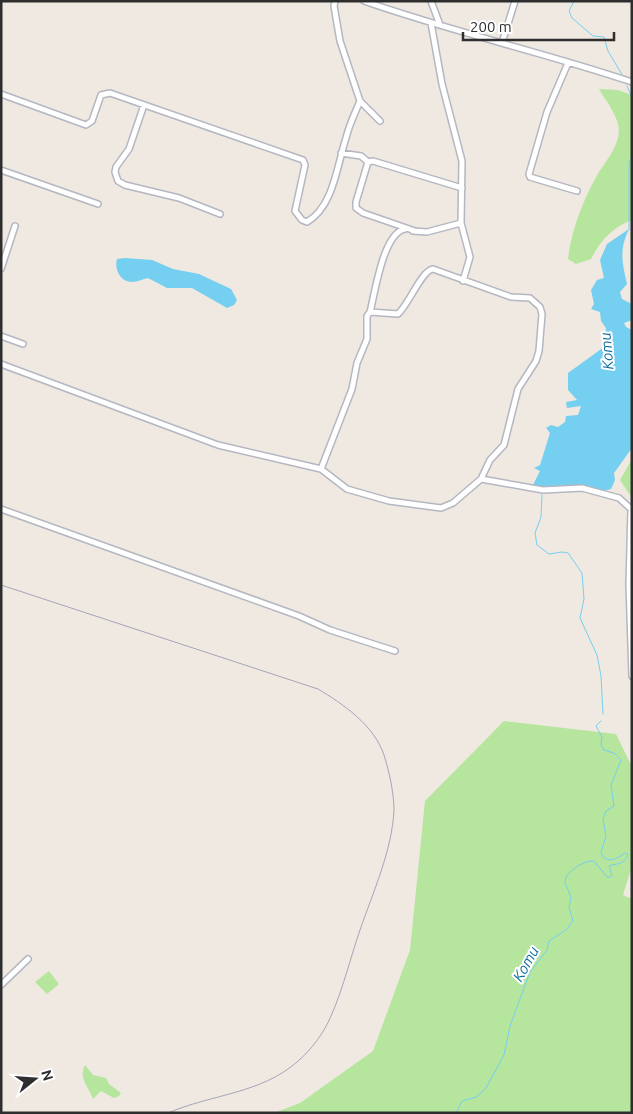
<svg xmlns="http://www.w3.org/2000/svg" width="633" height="1114" font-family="Ubuntu,sans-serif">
<rect width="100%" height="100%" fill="#efe9e1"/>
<path fill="#b6e59e" d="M599,89L618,90L632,95V220C613,227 600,241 591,259L576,264L568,259C571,232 582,203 595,179C603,164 618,149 619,131C619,117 606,101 599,89Z
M632,459V498L620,480Z
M504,721L616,734L632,767V866L623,895L632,899V1113H274L300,1103L373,1051L410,950L425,801Z
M49,971L59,984L47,994L35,982Z
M85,1065L93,1075L106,1078L109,1084L121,1093L119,1096L114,1098L101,1091L93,1099C89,1087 78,1078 85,1065Z"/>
<path fill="#75cff0" d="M629,229C619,250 622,262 627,284L620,292L622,299L632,304V320L624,323L626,327L632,330V448L614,473L615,480L611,489C600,493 592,486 581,486C563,485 548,489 531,489L540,471L534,468L540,465L550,433L546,428L551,425L558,427L565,422L566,416L578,415L581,406L567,408L566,402L577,400L568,390V373L604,347L606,328L601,321L600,312L591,309L594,304L591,290L597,280L604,278L600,260L607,244Z
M125,258L152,260L173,269L199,274L231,289L237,300L234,305L227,308L192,288H167L148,278C143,279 137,282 132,282C120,282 114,269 117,259Z"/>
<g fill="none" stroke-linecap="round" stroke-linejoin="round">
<path stroke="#75cff0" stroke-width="1" d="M574,1L569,11L572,18L593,36L604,37L608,51L624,78
M627,86L632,98
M629,230V162L632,157
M542,495L541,517L535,533L537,545L549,554L562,552L568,553L582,573L584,599L580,618L597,655L601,676L603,714
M456,1113L462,1101L476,1097L486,1088L504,1055L510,1026L530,972L547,950L549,941L566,930L573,921L569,907L571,897L565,883L566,877C573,868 583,861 594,861L607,877H610L612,876L609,866C617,863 625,865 628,854L625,853C617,858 612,863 603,857L601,852L606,836L603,819L606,811L614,806L611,785L621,760L614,753L604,750L601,745L602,737L596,726L601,721"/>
<g stroke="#b4b7c1" stroke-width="8">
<path id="street" d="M335,1L334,6L340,41L360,101L380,121
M364,1C452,32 543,52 632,82
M431,1L440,25
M431,23L442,84L462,161L461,223L470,257L463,281
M502,43L515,1
M568,63L547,112L529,174L530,177L577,191
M1,94L86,125L92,121L101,95L110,93L303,160L305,165L295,211L302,220L307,222C334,206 337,165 346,138C349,125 355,113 360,101
M144,105L129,149L116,167L115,172L118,181L125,185L179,198L220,214
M341,153L361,156L368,162
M1,170L98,204
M413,231L427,232L461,223
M415,231L363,213L356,208V202L368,162L373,161L462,188
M1,269L15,226
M370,312C375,293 383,233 405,229
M1,336L23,344
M1,364L218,445L321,469L347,489L389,501L441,508L453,503L481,479L490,460L504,445L518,389L536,361L539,351L542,314L540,307L530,298L511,297L433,269C422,270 409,304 398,314L370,312L367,316V339L357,363L352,389L321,469
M481,479L543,490L582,488L619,498L632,510
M1,509L299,616L330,630L395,651
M631,509L629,584L632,676
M1,985L28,959"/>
</g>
<use href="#street" stroke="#fff" stroke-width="5"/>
<path stroke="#a3a6b8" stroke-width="1" d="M1,585L318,689C343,704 374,725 384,755C389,771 394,793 394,810C392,851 373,892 360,930C350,959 343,989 331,1016C324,1033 311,1050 297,1062C260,1094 212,1094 168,1113"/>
</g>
<g text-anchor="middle" stroke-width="4" stroke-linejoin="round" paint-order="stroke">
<g font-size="15" font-style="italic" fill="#0d6fa3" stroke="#fff">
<text transform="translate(607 351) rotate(-95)" y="5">Komu</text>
<text transform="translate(526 964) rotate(-61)" y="5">Komu</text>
</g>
</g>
<rect width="633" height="1114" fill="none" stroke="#2e2e2e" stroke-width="5"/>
<g transform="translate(35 1079) rotate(73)" stroke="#ffffff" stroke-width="4" paint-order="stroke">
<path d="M0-4L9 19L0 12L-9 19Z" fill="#2e2e2e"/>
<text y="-8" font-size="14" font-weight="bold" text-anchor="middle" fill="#2e2e2e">N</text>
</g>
<path d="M463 32v8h151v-8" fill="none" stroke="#2e2e2e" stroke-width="2.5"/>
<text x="470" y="32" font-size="15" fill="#2e2e2e" stroke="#ffffff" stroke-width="4" paint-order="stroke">200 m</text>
</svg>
